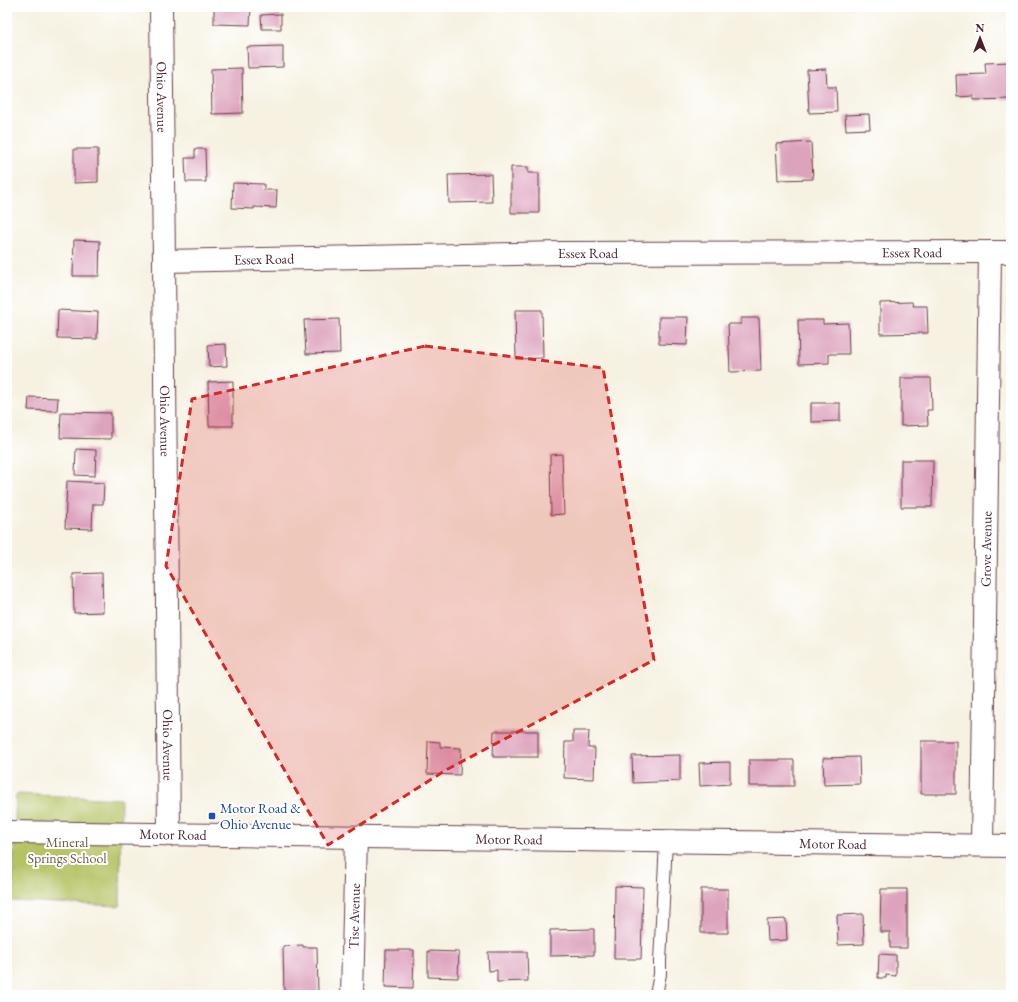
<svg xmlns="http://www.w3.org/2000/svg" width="1018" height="1002" font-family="'EB Garamond',serif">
<rect width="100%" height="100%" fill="#fff"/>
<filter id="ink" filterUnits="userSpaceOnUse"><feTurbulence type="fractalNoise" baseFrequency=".025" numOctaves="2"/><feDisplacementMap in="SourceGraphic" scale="8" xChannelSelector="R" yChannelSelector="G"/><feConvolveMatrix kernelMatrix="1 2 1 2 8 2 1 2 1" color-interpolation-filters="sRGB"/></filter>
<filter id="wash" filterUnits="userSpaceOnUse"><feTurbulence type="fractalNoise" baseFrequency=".012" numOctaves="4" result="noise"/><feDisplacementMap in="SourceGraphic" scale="16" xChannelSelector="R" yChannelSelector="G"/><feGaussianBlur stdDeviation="0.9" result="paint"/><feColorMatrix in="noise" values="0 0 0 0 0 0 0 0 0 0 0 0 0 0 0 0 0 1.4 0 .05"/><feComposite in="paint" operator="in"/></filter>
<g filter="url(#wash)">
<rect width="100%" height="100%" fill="#f6f1e1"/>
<path fill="#b5c365" stroke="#807148" d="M16,794L121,799L120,906L12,901Z"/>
<g id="blocks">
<path fill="#dda3bd" d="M214,7H251L250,25L214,24Z
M281,14V29H262L261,15Z
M283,46V67L248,68L247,47Z
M1011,62V99L973,100V96L957,97L956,75L986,74L985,63Z
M242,68L243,113L212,114L211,69Z
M826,69L827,87H836L837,112L809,113L807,70Z
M869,114L870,129L846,130L845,115Z
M811,142L813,179L778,180L776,144Z
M74,149H98V182L74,183Z
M195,149H205L206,182H186L185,158H195Z
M511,167H528V173H539V213H511Z
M491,174L492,202L449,203L448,175Z
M233,183L264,184V190H277L276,208L254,207V209L232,208Z
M74,240L100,241L99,276H73Z
M912,302L913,306H927L928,333L880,334V303Z
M58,310L98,312L97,339L57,338Z
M515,310H542L543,358L516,359Z
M659,317H688L687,345L659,344Z
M741,318H759L761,371L730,372L728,324H741Z
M339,319L340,353L306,354L304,320Z
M798,320H823V324L848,323L849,354H829V363L799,364Z
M226,344L227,366L209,367L208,345Z
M901,378H931L932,410H927L928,425L901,426Z
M233,381V426H209L208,382Z
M29,397L58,398L57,411L28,410Z
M811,403H840V421L811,422Z
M61,412L111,413V439L60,438Z
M76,449L96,450L95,476L75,475Z
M562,454L564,514L551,515L550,455Z
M901,460H933L932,507H901Z
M67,481L104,483L103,504H93L92,529L65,528Z
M102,573L103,612L74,613L73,574Z
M494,731H538V757H493Z
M573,731H589L588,748H595L594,779L564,778L565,742H573Z
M428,741L440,742V747L461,748L460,775L427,774Z
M921,741H956V794H921Z
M680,755V781L633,783L632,756Z
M859,757L860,784L824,785L823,758Z
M749,760H794V786H749Z
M730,762V784L700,786L699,763Z
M615,886L643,887L641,959H614Z
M701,889H728V933H701Z
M881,889H907V948H890V932H880Z
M863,914L864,944L838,945L837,915Z
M786,919L787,940L768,941L767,920Z
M594,929V955L550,956V930Z
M303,945V947H317L318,995H284L283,946Z
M386,950H414L413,988L385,987Z
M428,951L459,952L458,978L428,977Z
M488,952H527L528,981L497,982V970L489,971Z
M879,954L896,955V976L886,975V978H878Z"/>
</g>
</g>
<g filter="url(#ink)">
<use href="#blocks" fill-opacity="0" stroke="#643e46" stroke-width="1"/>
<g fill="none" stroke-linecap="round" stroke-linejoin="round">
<g stroke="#643e46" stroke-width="14">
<path id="service" d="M656,995L660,974V961L666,841"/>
</g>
<g stroke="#643e46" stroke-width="24">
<g id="minor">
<path id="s1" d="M161,7L164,261L169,835"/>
<path id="s2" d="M164,261L559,253L1011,252"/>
<path id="s3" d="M982,845L990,252"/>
</g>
</g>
<g stroke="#643e46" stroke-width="24">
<g id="tertiary">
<path id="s4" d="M7,832L1011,846"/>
<path id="s5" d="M352,995L356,837"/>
</g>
</g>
<use href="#service" stroke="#fff" stroke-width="12"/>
<use href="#minor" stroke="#fff" stroke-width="22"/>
<use href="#tertiary" stroke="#fff" stroke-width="22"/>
</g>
</g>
<path fill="#d62828" fill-opacity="0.2" stroke="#d62828" stroke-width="3" stroke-dasharray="8 5" stroke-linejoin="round" d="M425,346L603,368L654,660L446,770L328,845L166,566L192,399Z"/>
<rect fill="#1a4fb4" stroke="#fff" stroke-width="1.5" x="208" y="812" width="8" height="8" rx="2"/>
<g text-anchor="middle" stroke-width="4" stroke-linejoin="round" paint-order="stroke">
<g font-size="14" fill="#4a1f2b" stroke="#fff">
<text dy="5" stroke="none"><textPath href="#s1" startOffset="90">Ohio Avenue</textPath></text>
<text dy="5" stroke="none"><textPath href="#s2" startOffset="748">Essex Road</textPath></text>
<text dy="5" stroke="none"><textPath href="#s2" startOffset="424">Essex Road</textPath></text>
<text dy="5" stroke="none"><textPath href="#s2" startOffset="100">Essex Road</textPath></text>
<text dy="5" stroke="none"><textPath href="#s1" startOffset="414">Ohio Avenue</textPath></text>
<text dy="5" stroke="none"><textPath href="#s3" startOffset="296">Grove Avenue</textPath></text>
<text dy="5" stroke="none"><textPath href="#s1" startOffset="738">Ohio Avenue</textPath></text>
<text dy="5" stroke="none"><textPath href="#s4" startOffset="166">Motor Road</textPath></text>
<text dy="5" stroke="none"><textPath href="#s4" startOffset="502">Motor Road</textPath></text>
<text dy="5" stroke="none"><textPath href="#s4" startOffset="826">Motor Road</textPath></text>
<text dy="5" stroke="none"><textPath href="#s5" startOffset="79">Tise Avenue</textPath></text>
</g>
<g font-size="14" fill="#164399" stroke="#fff" text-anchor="start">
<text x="220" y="813">Motor Road &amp;<tspan x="220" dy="16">Ohio Avenue</tspan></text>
</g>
<g font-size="14" fill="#6f583f" stroke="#fff">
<text x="67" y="847">Mineral<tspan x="67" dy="16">Springs School</tspan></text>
</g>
</g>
<rect width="1018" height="1002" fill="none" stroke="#fff" stroke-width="24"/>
<g transform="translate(980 38)" stroke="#ffffff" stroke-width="3" paint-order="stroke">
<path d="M0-3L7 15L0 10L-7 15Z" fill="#4a1f2b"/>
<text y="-6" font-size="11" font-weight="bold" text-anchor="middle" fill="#4a1f2b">N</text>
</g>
</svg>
